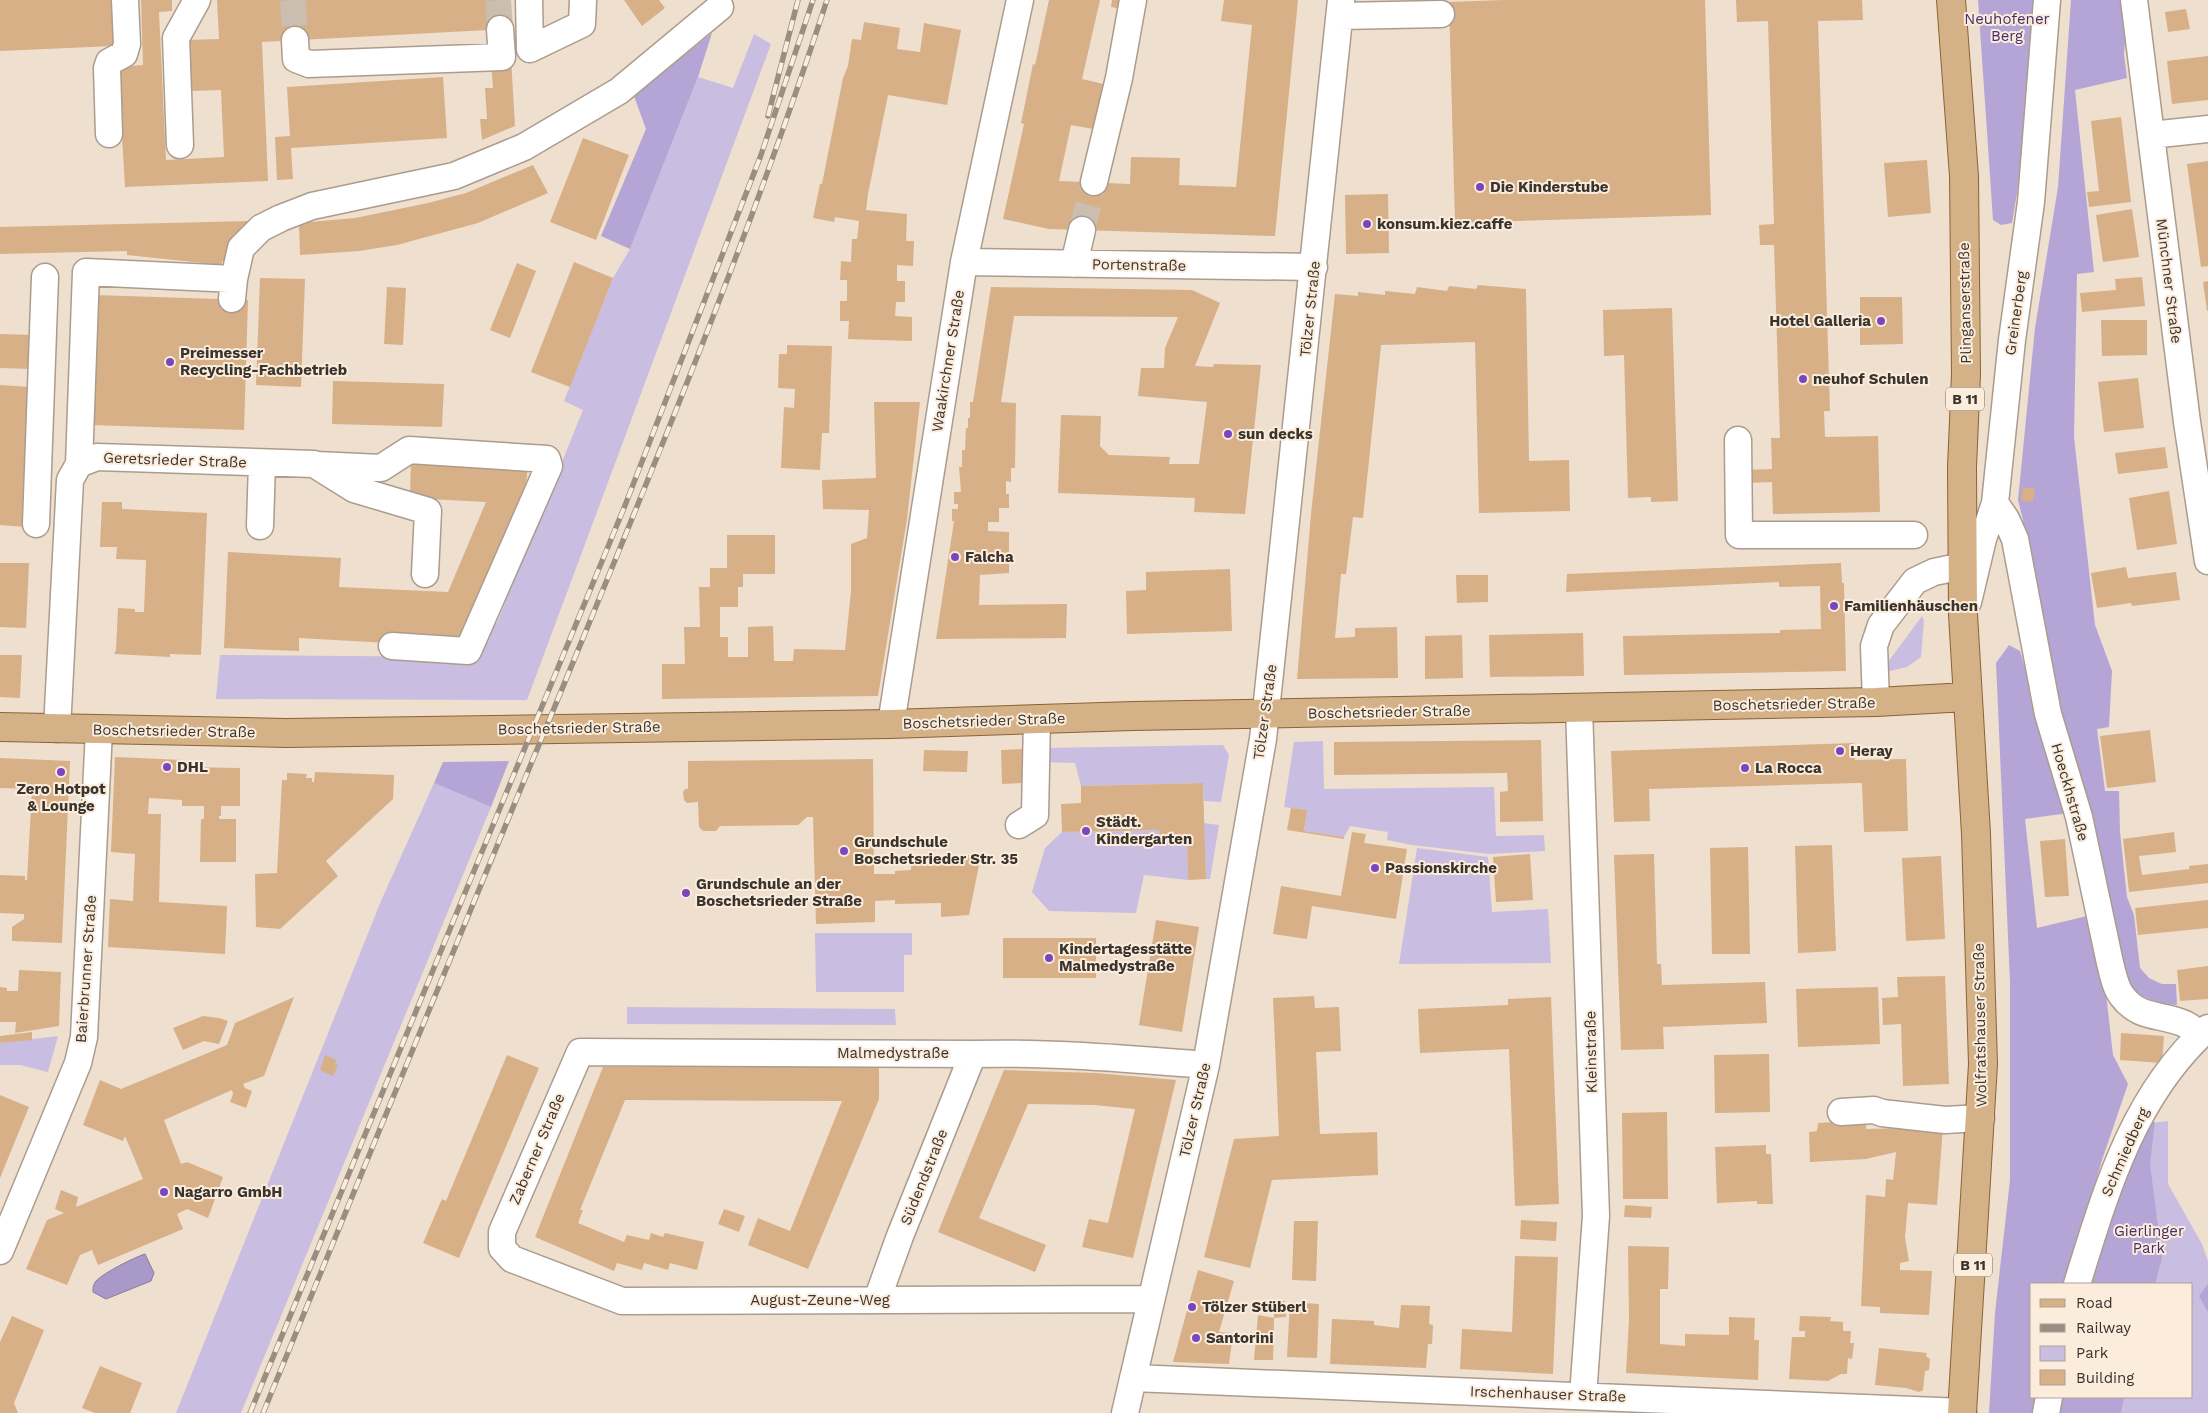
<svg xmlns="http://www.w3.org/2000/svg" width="2208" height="1413" font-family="'Work Sans',sans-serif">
<rect width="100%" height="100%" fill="#efdfcf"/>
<path fill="#c9bde1" d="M754,34L771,44L527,700L216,699L220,655L470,657L484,622L497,623L583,410L564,401L568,391L613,278L630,249L698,77L733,88Z
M1922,616L1924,621L1921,657L1907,667L1886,672L1885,667L1888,662Z
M1323,741L1324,789L1494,787L1496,836L1544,835L1545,851L1489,854L1412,845L1387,840L1388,832L1350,826L1344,837L1304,831L1307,810L1284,807L1294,742Z
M1223,745L1229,755L1221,802L1204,801L1203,783L1081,786L1075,763L1043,762L1044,748Z
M434,783L491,807L241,1413H176L381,901Z
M1204,823L1219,825L1210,879H1206Z
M1159,830L1160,842L1187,841L1188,880L1144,875L1136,913L1049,911L1032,892L1045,848L1062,832Z
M1417,848L1488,857L1492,912L1548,909L1551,963L1399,964Z
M815,933H912V955H904V992H816Z
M627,1007L895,1009L896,1025L627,1024Z
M58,1036L48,1072L20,1065H0V1043Z
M2168,1121V1184L2202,1244L2208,1261V1413H2056L2060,1397H2192V1284H2089L2143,1124Z"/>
<path fill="#b5a5d6" d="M1978,0H2037L2021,169L2012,223L2001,225L1993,220Z
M2071,0H2121L2126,32L2124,55L2127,78L2075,90L2094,272L2077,274L2074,437L2095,625L2112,671L2109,727L2097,729L2105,791H2119L2120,832L2127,897L2134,915L2140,968L2149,978L2162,984H2176L2177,1005C2153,1002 2144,1000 2126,982L2033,608L2023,520L2018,500L2035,328L2058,187Z
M712,33L698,77L630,249L601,236L646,129L634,96Z
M2009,645L2020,651L2069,813L2025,819L2037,928L2087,916L2105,985L2113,1055L2128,1084L2102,1160L2067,1284H2032V1397H2039L2036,1413H1989L1995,1313L2010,1180V982L1996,663Z
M509,761L491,807L434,783L443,762Z
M2155,1122L2150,1164L2162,1258L2155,1284H2089L2143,1124Z
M2208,1284V1312L2199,1296Z
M2060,1397H2124L2121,1413H2056Z"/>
<path fill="#a999c9" stroke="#887b9a" d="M145,1254L154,1273L151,1281L106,1299L93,1292C93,1288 93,1285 96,1281C105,1272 133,1258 145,1254Z"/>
<path fill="#d7b087" d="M0,0H112L113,46L0,51Z
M141,0H172V11L159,12L166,160L224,157L221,90L191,91L188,40L219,39L217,0H505L507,29L262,42L268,181L125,187L118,67L143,65Z
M624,0H659L665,8L642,26Z
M1049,0H1100L1082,79L1108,85L1099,130L1071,125L1059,181L1130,184L1131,157L1180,158L1179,185L1236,187L1252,25L1221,21L1224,0H1298L1275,236L1049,229L1003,219L1024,124L1021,123L1033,64L1035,65Z
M1112,0H1129L1127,10L1111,7Z
M1503,0H1705L1711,215L1455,223L1449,2Z
M1736,0H1862L1863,20L1818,21L1830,411H1824L1825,437L1878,436L1880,512L1773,514L1772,482L1745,483V470L1772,469L1771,438H1780L1774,245H1760L1759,225L1774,224L1768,21L1737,22Z
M2186,9L2190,29L2168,32L2165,12Z
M864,22L900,28L897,49L920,52L924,23L961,30L947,105L888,95L868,194L866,210L907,214L906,241H914L913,266L897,265V281H905V302H896L895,316L912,317V341L848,339L849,321H840V301H847V280H840L841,261L851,262L852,239H857L859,221L835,217L834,222L813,218L820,184H822L843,78L848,66L852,39L861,40Z
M2208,56V100L2172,104L2167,61Z
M511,58L515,126L482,140L480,119H487L485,88H493L491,60Z
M443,77L447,138L291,148L293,179L277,180L275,137L290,136L287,87Z
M2121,117L2131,202L2089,207L2087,192L2099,191L2091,121Z
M583,138L629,155L596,240L550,222Z
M1927,160L1931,213L1888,217L1884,163Z
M2208,161V266L2201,267L2187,164Z
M533,165L548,193L478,223L397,245L359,251L300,255L299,223L355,218L428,203L466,193Z
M1388,194L1389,253L1346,254L1345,195Z
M2132,209L2139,257L2103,262L2096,215Z
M251,221V261H222V265L127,255V251L0,254V227Z
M574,262L613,278L570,387L531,372Z
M517,263L536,271L510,338L490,330Z
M2142,277L2145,306L2082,312L2080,293L2116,290L2115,279Z
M260,278L305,279L301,387L256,385Z
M2208,281V311H2207L2203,282Z
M1478,285L1526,289L1529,461L1569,460L1570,511L1479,513L1475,342L1381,345L1363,518L1353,517L1346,574H1341L1335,638L1355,637V628L1397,627L1398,678L1297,679L1311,514L1335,294L1358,296V292L1385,295V291L1415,294L1417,287L1447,291L1449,286L1476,289Z
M387,287L406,288L403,345L384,344Z
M991,287L1192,290L1220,303L1195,366L1213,367L1214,364L1261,365L1245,514L1194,512L1195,498L1058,493L1061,415L1101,416L1100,446L1109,455L1170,457L1169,464H1199L1207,402L1138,396L1141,368H1164L1165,348L1178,317L1014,316L1001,402L1016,403L1015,468H1011V482L1006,481V494H1009V508H999V522H988V531L1009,532V573L980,575L979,605L1067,604L1066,638L936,639L954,521H952V509H958V504H954V492H961L959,467H962V450H965L966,428H968V418H970V402H973Z
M95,295L248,300L244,430L91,425Z
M1860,297H1902L1903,344L1860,345Z
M1672,308L1678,501L1651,502V497L1628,498L1624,355L1604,356L1603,310Z
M2101,320H2147V355L2102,356Z
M0,334L33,335L31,369L0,368Z
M787,345L832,346L829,433H822L820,470L781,468L784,407L794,408L795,389L778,388L779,354H787Z
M2138,378L2144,428L2104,432L2098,382Z
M333,381L444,384L442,427L332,424Z
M0,385L31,387L26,527L0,525Z
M874,402H920L907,519L878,696L662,699V664H685L684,627H700L699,587H710V568H727V535H775V574H743V587H738V607H720V637H728V657H748V627L773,626L774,661H793L794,649L845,650L851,591V544L867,538L869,510L823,509L822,480L876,478Z
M2165,447L2168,468L2118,474L2115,453Z
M411,458L528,462L526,488L460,642L388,643L299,638V651L224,648L228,552L341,558L339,587L448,592L486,502L410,498Z
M2023,487L2035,489L2033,502L2021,501Z
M2169,491L2177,544L2137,550L2129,498Z
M102,502H122V509L207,513L201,655L170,654V657L114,654L116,650L118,608L135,609V612H144L146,560L116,559L117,547H100Z
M0,563H29L26,628L0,627Z
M1841,563L1842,583H1844L1846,671L1624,675L1623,636L1780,633V630L1821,629L1820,586L1779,587V582L1566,592L1567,574Z
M2126,567L2128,578L2176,572L2180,600L2132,606L2131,603L2097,608L2091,573Z
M1230,569L1232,631L1127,634L1126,591L1146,590V572Z
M1456,575H1488V602L1457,603Z
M1583,633L1584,676L1490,677L1489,635Z
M1462,635L1463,678L1425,679V636Z
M0,655H22L20,698L0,697Z
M2150,730L2156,782L2107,788L2100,736Z
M1541,740L1543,821L1500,822V792L1508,791L1507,773L1334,775V742Z
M1854,743L1855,760L1906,759L1908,831L1864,832L1862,783H1856L1649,789L1650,821L1614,822L1611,751Z
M1022,749L1023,783L1002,784L1001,750Z
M924,750L968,751L967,772L923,771Z
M115,757L182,760L183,767L240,768V806H221V816H219V819H236V862H200L201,819H204V806H182V800L149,798L148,814H161L159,902L227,906L225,954L108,947L110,899L133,901L135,854L111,852Z
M0,758L70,761L62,943L12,941V927L24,919V914L0,913V875L25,876V880H27L32,789L0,788Z
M873,759L874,874H895V871L911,870V860H964V855H981L969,915L941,917V903L895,904V900L875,901V922L816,924L813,817H807L798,825L720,826L716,831H703L699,827L698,802L687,803L684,800L683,792L685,789H688V761Z
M315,772L394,775L393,799L326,861L338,876L280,929L256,927L255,874L277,873L282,780H287V773L307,774L306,778H312V782H314Z
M1203,783L1206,879L1188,880L1187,841L1160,842L1159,830L1062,832L1061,804L1081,803V786Z
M1291,808L1307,810L1304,831L1344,837V839L1287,830Z
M1352,832L1366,834L1364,843L1407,849L1396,919L1312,906L1307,939L1273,934L1281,886L1341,896Z
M2174,832L2176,852L2139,856L2142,875L2189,869L2190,875L2189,866L2208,864V883L2129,892L2123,839Z
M2065,839L2069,896L2045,897L2040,841Z
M1832,845L1836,951L1798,953L1795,846Z
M1748,847L1750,954H1712L1710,848Z
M1530,854L1533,900L1496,902L1493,857Z
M1654,854L1657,964H1661L1662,985L1765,982L1767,1023L1663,1027L1664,1049L1621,1050L1614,855Z
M1941,856L1945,939L1906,941L1902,858Z
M2208,900V928L2138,935L2135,908Z
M1156,920L1199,927L1182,1032L1139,1025Z
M1003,938H1096V978H1003Z
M2208,966V999L2180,1001L2177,970Z
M19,970L61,972L59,1026L15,1033L16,1022H0V987L7,988V991H18Z
M1945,976L1949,1084L1903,1086L1901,1024L1883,1025L1882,998L1898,997L1897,977Z
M1878,987L1880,1044L1798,1047L1796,989Z
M1314,996L1315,1008L1339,1007L1341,1051L1316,1052L1320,1134L1377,1132L1378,1175L1272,1180L1250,1268L1204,1257L1234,1139L1279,1136L1273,998Z
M294,997L264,1076L243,1084L245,1088L252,1091L246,1108L230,1102L233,1094L232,1090L164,1120L181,1164L187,1162L223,1177L208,1218L187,1209L177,1214L183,1229L98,1265L92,1250L80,1255L67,1285L26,1269L47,1220L64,1213L55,1209L61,1190L78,1197L76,1207L143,1179L125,1136L123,1141L83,1125L100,1080L121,1089L227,1045L235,1023Z
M1551,997L1559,1204L1515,1206L1509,1049L1420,1053L1418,1009L1508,1005V999Z
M203,1016L219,1018L228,1021L219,1044L204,1041L183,1050L173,1028Z
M32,1032V1040L0,1043V1036Z
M2121,1033L2164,1036L2162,1063L2120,1060Z
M1769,1054L1770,1112L1715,1113L1714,1055Z
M325,1055L336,1060L335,1064L338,1065L333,1076L320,1070Z
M507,1055L539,1068L459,1258L423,1243L442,1199L446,1201Z
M603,1067H879V1099L808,1269L748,1245L758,1218L790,1231L842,1101L625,1100L580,1210H583L578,1223L624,1242L627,1235L649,1240L651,1233L663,1237L665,1233L704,1242L697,1270L670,1263L668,1270L644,1263L642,1270L617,1263L614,1271L535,1237Z
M1004,1070L1096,1073L1176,1080L1133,1258L1082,1247L1089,1219L1108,1223L1135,1109L1094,1105L1028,1104L979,1218L1046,1245L1035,1272L938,1232Z
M0,1095L29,1107L0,1178Z
M1667,1112L1668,1199H1623L1622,1113Z
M1866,1120V1129L1943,1127L1937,1205L1908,1203L1905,1237L1909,1261L1900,1263V1270L1932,1271L1929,1315L1880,1313V1307L1861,1306L1866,1195L1885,1197L1886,1179L1893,1180L1896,1152L1866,1159L1810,1162L1809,1132L1817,1131L1818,1123Z
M1766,1145V1154H1771L1773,1204H1757V1201L1717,1203L1715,1147Z
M1625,1205L1652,1207L1651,1218L1624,1217Z
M724,1209L745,1216L739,1232L718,1224Z
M1521,1220L1557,1222L1556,1241L1520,1239Z
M1294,1221H1318L1316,1281L1292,1280Z
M1628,1246L1669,1247L1668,1289H1660V1344L1685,1346V1334L1729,1335V1317L1755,1318L1754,1340H1759L1758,1380L1626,1373L1629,1319Z
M1515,1256L1558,1257L1553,1374L1460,1369L1462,1329L1512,1332Z
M1198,1270L1234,1281L1219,1332L1233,1333L1229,1364L1173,1362Z
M1274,1301H1285L1286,1317L1274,1318L1273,1360H1254L1258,1315L1274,1318Z
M1290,1302L1319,1304L1317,1358L1287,1357Z
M1401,1305L1430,1306L1429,1324L1433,1325L1432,1344H1428L1426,1368L1330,1364L1332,1319L1374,1321V1325L1399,1328Z
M12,1316L44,1330L14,1403L18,1413H0V1342Z
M1800,1316L1831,1317L1830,1321L1843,1322V1331H1851L1850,1343H1854L1852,1359L1848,1358L1847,1374H1841L1828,1381L1789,1379L1792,1337H1805V1331H1799Z
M1879,1348L1927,1353L1926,1356L1930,1359L1929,1370L1925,1371L1923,1390L1919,1392L1906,1388L1875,1385Z
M100,1366L142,1383L130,1413H95L82,1408Z"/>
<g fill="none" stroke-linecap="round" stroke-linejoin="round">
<path stroke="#cbbdaf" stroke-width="26" stroke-dasharray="26 13" stroke-linecap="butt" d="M293,0L295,40
M498,0L500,29
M1082,230L1094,182"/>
<g stroke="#ab9c8d" stroke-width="29">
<path id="minor" d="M529,0L530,49L582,24L583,0
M2134,0L2187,422L2208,561
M1340,16L1441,14
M295,40L296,59L309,64L502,57L500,29
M109,134L107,68L109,62L124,54L127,44L125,0
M2151,135L2208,129
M180,145L176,38L197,0
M1094,182L1119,78L1133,0
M964,262L1314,267
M1074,264L1082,230
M232,299L234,279L241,248L261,228L281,218L312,206L454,176L524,147L619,91L720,7
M1738,440L1739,535H1914
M79,464L86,272L234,279
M317,465L381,468L409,450L547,459L549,466L468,651L392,646
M1995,503L2006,519L2015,539L2048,714L2079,817L2110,963C2113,974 2115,987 2122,996C2140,1020 2161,1013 2185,1024C2190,1027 2196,1031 2201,1034
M36,524L45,277
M260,526L262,463
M1968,602L1983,539L1995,503L2012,340L2031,202L2047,0
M1876,702L1874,646L1881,625L1915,581L1934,572L1963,566
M1579,708L1596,1216L1583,1396
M891,724L964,262L1020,0
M57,729L70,480L79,464L97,457L314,464L354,489L428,511L425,574
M1019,825L1035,815L1037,719
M1841,1112L1874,1110L1882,1113L1945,1120L1981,1118
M0,1251L78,1063L84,1037L99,730
M2077,1284C2106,1191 2133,1095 2208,1028
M1151,1299L622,1301L512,1259L502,1248V1232L580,1052L973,1054C1051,1052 1128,1059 1206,1065
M877,1300L900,1236L973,1054
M1133,1378L1963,1412
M1125,1413L1206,1065L1263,739L1341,0
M2046,1413L2049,1397"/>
</g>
<g stroke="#8c6334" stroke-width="30">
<path id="major" d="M1951,0L1964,176L1966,374L1962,467L1963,614L1976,834L1983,1064L1962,1413
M0,727L286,733L891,724L1133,716L1876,702L1967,697"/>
</g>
<use href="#minor" stroke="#fff" stroke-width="26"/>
<use href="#major" stroke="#d4b187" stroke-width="28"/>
<g stroke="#9a8e83" stroke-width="5.5">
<path id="rail" d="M768,116L798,0
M250,1413L624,508L761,155L813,0
M263,1413C360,1177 457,942 555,706C651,473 749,240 827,0"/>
</g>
<use href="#rail" stroke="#fcecdc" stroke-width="4" stroke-dasharray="11" stroke-linecap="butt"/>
</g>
<g fill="#7946bd" stroke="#fcecdc" stroke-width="2">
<circle cx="1480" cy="187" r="5"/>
<circle cx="1367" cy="224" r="5"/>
<circle cx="1881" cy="321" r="5"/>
<circle cx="170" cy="362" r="5"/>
<circle cx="1803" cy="379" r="5"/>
<circle cx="1228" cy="434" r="5"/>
<circle cx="955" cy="557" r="5"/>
<circle cx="1834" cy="606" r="5"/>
<circle cx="1840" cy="751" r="5"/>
<circle cx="167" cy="767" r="5"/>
<circle cx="1745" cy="768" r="5"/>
<circle cx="61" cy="772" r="5"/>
<circle cx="1086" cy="831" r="5"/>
<circle cx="844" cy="851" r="5"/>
<circle cx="1375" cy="868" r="5"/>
<circle cx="686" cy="893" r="5"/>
<circle cx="1049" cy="958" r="5"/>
<circle cx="164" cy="1192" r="5"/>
<circle cx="1192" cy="1307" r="5"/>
<circle cx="1196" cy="1338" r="5"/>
</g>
<g text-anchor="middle" stroke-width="4" stroke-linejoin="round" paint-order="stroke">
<g fill="#fcecdc" stroke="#746b62" stroke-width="1">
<rect x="1946" y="387.5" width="38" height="23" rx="4"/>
<rect x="1954" y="1253.5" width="38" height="23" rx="4"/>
</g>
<g font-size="14" font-weight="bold" fill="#3a342e">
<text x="1965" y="404">B 11</text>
<text x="1973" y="1270">B 11</text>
</g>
<g font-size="15" fill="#472f6b" stroke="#fcecdc">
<text x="2007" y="24">Neuhofener<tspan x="2007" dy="17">Berg</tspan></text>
<text x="2149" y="1236">Gierlinger<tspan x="2149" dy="17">Park</tspan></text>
</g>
<g font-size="15" font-weight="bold" fill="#3a342e" stroke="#fcecdc" text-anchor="start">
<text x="1490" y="192">Die Kinderstube</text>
<text x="1377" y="229">konsum.kiez.caffe</text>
<text x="1871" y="326" text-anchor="end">Hotel Galleria</text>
<text x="180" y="358">Preimesser<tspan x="180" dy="17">Recycling-Fachbetrieb</tspan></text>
<text x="1813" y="384">neuhof Schulen</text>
<text x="1238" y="439">sun decks</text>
<text x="965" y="562">Falcha</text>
<text x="1844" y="611">Familienhäuschen</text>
<text x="1850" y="756">Heray</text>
<text x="177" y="772">DHL</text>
<text x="1755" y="773">La Rocca</text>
<text x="61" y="794" text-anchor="middle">Zero Hotpot<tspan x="61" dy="17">&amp; Lounge</tspan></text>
<text x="1096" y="827">Städt.<tspan x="1096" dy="17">Kindergarten</tspan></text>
<text x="854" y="847">Grundschule<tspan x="854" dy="17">Boschetsrieder Str. 35</tspan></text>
<text x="1385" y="873">Passionskirche</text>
<text x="696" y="889">Grundschule an der<tspan x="696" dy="17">Boschetsrieder Straße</tspan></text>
<text x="1059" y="954">Kindertagesstätte<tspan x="1059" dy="17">Malmedystraße</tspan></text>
<text x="174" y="1197">Nagarro GmbH</text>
<text x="1202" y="1312">Tölzer Stüberl</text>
<text x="1206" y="1343">Santorini</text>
</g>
<g font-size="15" fill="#3a342e" stroke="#fcecdc">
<text transform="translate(1139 265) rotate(1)" y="5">Portenstraße</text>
<text transform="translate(2169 281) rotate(83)" y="5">Münchner Straße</text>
<text transform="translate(1965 303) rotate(-91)" y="5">Plinganserstraße</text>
<text transform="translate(1310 309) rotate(-84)" y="5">Tölzer Straße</text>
<text transform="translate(2016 313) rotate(-82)" y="5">Greinerberg</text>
<text transform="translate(948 361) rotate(-81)" y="5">Waakirchner Straße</text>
<text transform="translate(175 460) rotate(2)" y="5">Geretsrieder Straße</text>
<text transform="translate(1794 704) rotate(-1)" y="5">Boschetsrieder Straße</text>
<text transform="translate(1265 712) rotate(-82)" y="5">Tölzer Straße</text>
<text transform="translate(1389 712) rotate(-1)" y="5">Boschetsrieder Straße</text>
<text transform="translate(984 721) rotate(-2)" y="5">Boschetsrieder Straße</text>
<text transform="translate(579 728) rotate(-1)" y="5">Boschetsrieder Straße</text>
<text transform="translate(174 731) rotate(1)" y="5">Boschetsrieder Straße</text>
<text transform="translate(2070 792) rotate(74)" y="5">Hoeckhstraße</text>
<text transform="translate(86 969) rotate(-86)" y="5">Baierbrunner Straße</text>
<text transform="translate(1980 1025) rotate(-91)" y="5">Wolfratshauser Straße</text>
<text transform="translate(1591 1052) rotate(-91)" y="5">Kleinstraße</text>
<text x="893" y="1058">Malmedystraße</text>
<text transform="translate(1195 1110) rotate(-77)" y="5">Tölzer Straße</text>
<text transform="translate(537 1149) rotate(-67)" y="5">Zaberner Straße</text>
<text transform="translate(2125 1152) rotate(-66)" y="5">Schmiedberg</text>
<text transform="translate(924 1177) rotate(-68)" y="5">Südendstraße</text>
<text x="820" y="1305">August-Zeune-Weg</text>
<text transform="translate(1548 1394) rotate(2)" y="5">Irschenhauser Straße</text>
</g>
</g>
<rect x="2030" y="1283" width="162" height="115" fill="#fcecdc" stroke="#aea296"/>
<rect x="2040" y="1299" width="25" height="8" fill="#d4b187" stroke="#aea296"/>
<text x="2076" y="1308" font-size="15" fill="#3a342e">Road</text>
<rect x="2040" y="1324" width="25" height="8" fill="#9a8e83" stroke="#aea296"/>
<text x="2076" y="1333" font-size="15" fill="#3a342e">Railway</text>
<rect x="2040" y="1346" width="25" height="15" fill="#c9bde1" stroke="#aea296"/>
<text x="2076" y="1358" font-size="15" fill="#3a342e">Park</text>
<rect x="2040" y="1370" width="25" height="15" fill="#d7b087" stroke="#aea296"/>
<text x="2076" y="1383" font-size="15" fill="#3a342e">Building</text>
</svg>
